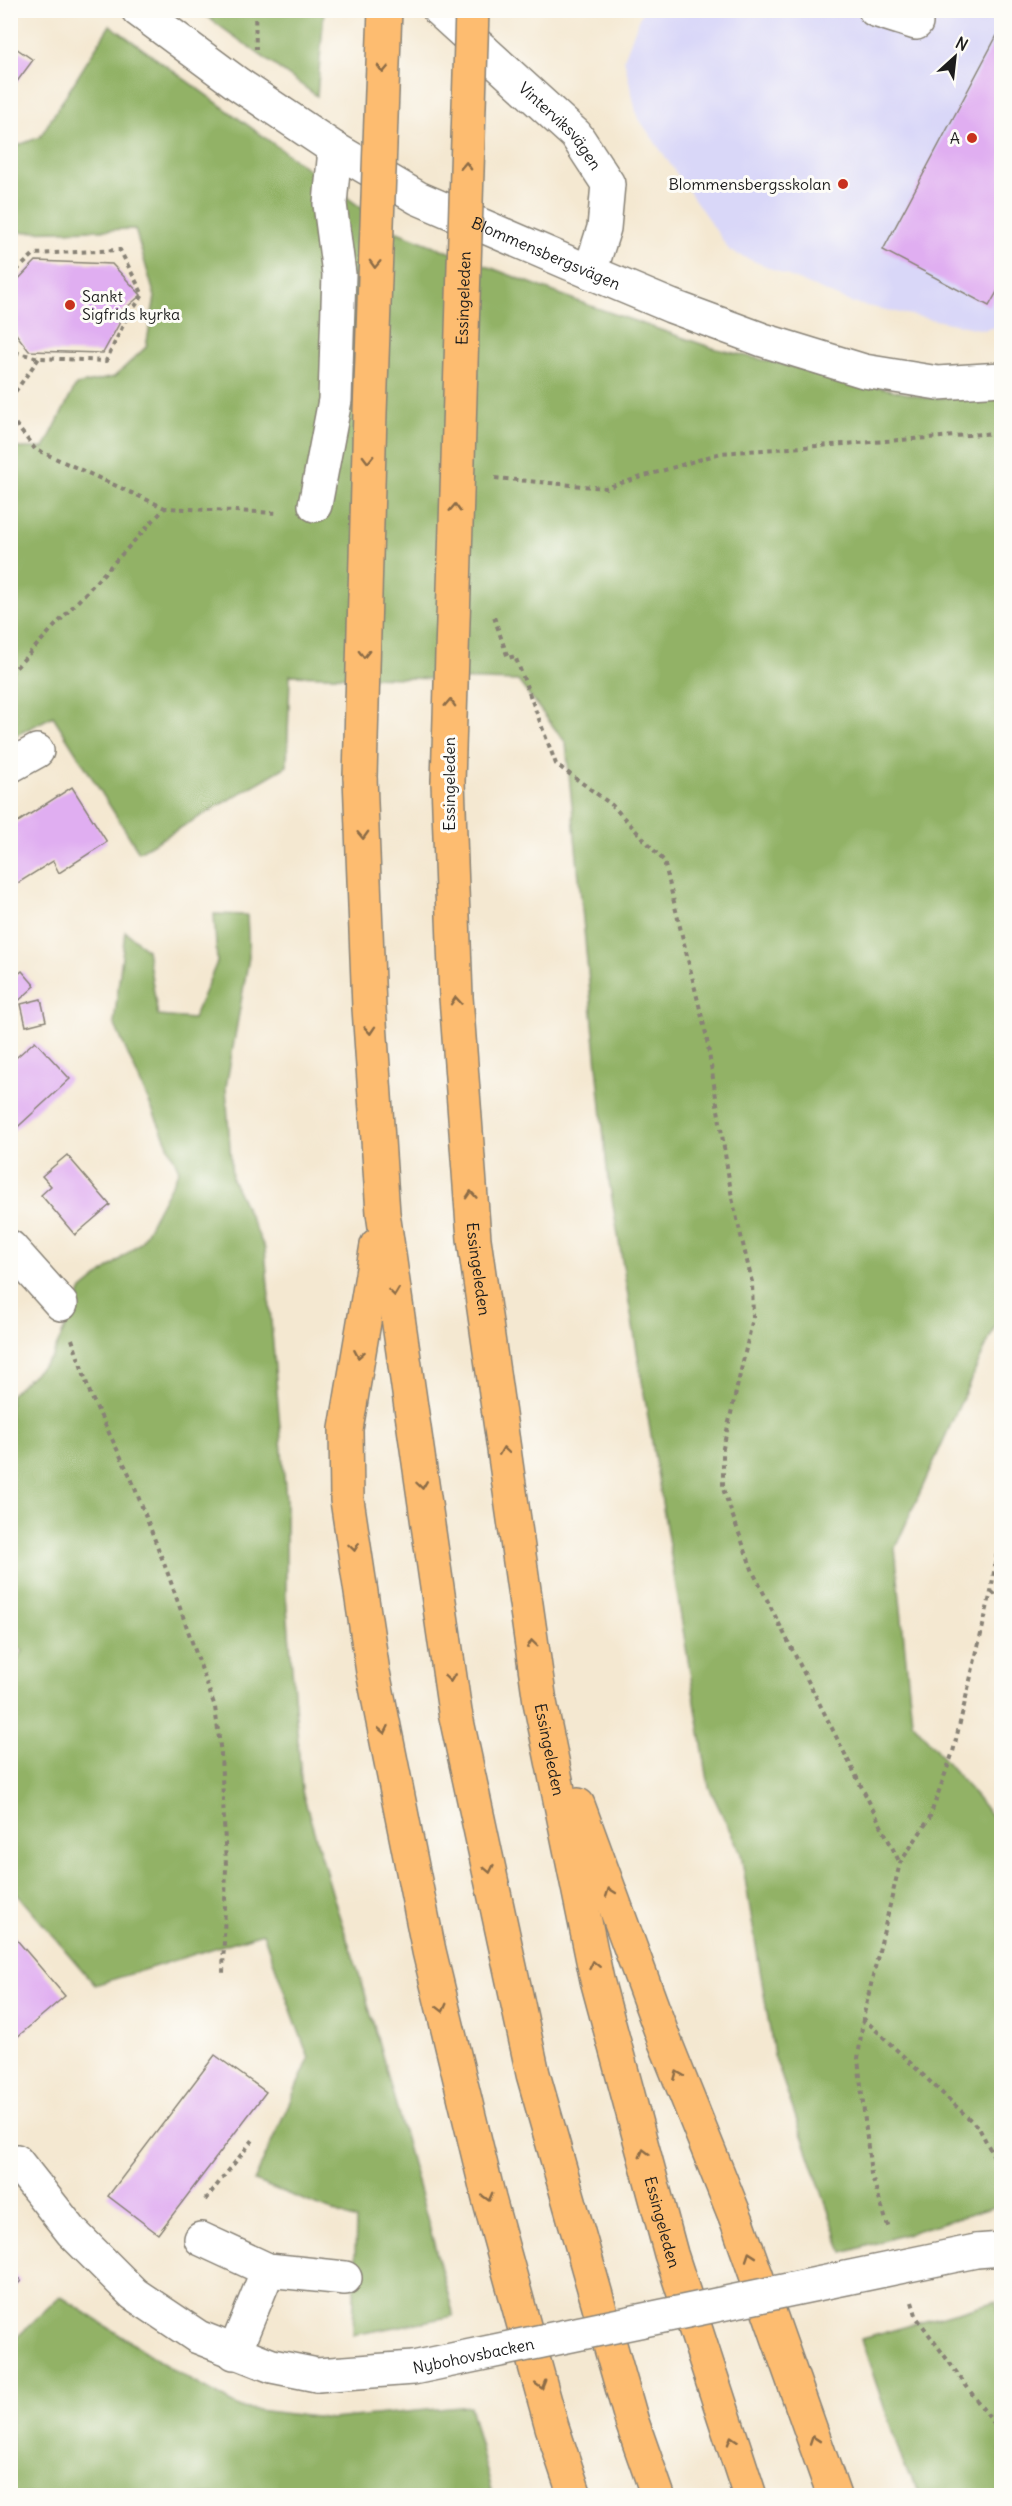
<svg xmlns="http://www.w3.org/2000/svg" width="1012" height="2506" font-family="Delius,sans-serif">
<rect width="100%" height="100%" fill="#fdfcf7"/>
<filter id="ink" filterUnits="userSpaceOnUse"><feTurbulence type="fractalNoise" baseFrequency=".0167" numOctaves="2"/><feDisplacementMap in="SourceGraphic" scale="12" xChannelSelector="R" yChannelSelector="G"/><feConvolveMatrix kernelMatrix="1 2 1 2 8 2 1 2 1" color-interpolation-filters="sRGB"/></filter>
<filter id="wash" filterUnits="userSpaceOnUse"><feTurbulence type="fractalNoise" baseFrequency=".008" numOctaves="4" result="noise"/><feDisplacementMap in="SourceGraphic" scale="24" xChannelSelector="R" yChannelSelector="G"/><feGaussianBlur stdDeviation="1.35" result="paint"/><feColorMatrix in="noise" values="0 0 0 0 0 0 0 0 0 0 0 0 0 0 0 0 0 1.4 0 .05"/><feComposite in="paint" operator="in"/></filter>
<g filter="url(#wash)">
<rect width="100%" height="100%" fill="#f4e8d1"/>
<path fill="#d9d7f8" d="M642,11H1001V326L984,330L852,303L730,251L637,116L624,59Z"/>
<path fill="#92b266" stroke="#576741" stroke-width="1.5" d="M199,11H324L317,96Z
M110,25L392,230L588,305L713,348L926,398L1001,396V1313L895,1548L912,1721L996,1821L1002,1957L1001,2205L843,2253L774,2055L741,1854L709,1787L607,1169L566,743L518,681L290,675L287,766L139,852L53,716L11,738V448H44L76,385L114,377L146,347L155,297L135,229L19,232L11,239V148L40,137Z
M214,914L247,915L249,957L226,1087L232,1179L265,1249L286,1499V1595L302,1791L337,1909L363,1986L454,2316L353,2335L356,2220L254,2181L309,2059L263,1933L95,1985L11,1887V1670L23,1651L10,1639V1395L52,1357L82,1290L141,1242L179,1170L114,1023L125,931L147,950L158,1016L193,1019L217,962Z
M60,2296L173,2370L241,2408L331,2419L470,2406L493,2495H11V2343Z
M997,2301L1002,2339L1001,2495H921L904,2466L861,2339Z"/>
<g id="blocks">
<path fill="#e0aef1" d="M1002,26V283L989,306L883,250Z
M10,44L33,60L10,91Z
M36,261L112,264L141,295L119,314V324L103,353L29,351L10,326V288Z
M72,787L107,842L59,873L53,861L10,888V827Z
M22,971L35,986L14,1005L10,1002V981Z
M41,999L46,1021L26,1026L21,1004Z
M35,1041L70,1079L10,1134V1063Z
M67,1155L110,1205L75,1235L41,1195L51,1186L42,1176Z
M10,1932L65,1996L16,2038L10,2031Z
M215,2055L266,2092L158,2234L108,2196Z
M10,2269L21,2281L10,2291Z"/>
</g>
</g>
<g filter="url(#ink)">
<use href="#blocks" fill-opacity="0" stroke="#888276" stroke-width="1.5"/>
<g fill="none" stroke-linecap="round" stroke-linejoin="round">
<g stroke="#888276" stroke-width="36">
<g id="minor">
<path id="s1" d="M138,10L238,84L335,149L418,198L590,272L671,306L763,340L864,371L938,383L1002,379"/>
<path id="s2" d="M439,10L576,135L608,184L604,228L590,272"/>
<path d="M875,10L916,23"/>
<path d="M315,505L335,400L339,274L330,204L335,149"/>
<path d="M10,766L37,751"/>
<path d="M10,1247L61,1304"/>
<path d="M16,2161L72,2232L134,2294L198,2337L272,2366L317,2375"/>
<path d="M201,2239L268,2270L345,2278"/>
<path d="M976,2251L1002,2249"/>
<path d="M234,2353L268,2270"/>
</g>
</g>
<g stroke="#888276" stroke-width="36">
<g id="highway">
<path d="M360,777L369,1008L383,1213L455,1712L533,2074L632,2422L658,2496"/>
<path id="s3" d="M448,782L456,997L474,1239L540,1702L597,1980L671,2254L750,2496"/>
<path d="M377,1245L346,1429L347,1500L373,1672L429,1951L489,2199L552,2427L575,2496"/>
<path d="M578,1805L665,2042L737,2221L834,2496"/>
</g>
</g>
<path stroke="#888276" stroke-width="4" stroke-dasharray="4.5 4.5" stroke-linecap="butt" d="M255,10L256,49
M10,277L34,254L120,250L143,295L126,319L106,361L39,358L10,351
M10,399L39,358
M10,417L35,449L165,508
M495,478L605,488L721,453L996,433L1002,434
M494,617L508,658L515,656L556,764L612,805L664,861L706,1034L732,1198L752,1282L753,1318L723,1448V1489L753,1572L900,1863
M10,674L165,508L279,513
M72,1339L91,1396L131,1478L168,1574L215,1707L221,1754L226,1866L223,1974
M1002,1518L991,1592L953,1752L929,1819L900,1863L863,2018L979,2128L1002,2172
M992,1592L1002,1601
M863,2019L858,2059L871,2174L889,2229
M205,2200L253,2140
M912,2302L917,2318L1002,2435"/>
<use href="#minor" stroke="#fff" stroke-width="33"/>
<use href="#highway" stroke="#fdbc70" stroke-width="33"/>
<g stroke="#888276" stroke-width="36" stroke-linecap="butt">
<g id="minor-bridge">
<path id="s4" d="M317,2375L413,2368L976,2251"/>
</g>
</g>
<g stroke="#888276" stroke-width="36" stroke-linecap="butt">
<g id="highway-bridge">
<path d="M360,777L370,412L385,10"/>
<path id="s5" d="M448,782L472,10"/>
</g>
</g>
<use href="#minor-bridge" stroke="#fff" stroke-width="33"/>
<use href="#highway-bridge" stroke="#fdbc70" stroke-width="33"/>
</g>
<defs><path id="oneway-chevron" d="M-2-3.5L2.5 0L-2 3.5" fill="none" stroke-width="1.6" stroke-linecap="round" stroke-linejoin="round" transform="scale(1.5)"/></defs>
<g stroke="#8c6c46">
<use href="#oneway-chevron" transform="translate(383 69) rotate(92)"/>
<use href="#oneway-chevron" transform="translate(466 166) rotate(-88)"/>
<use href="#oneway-chevron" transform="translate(375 264) rotate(92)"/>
<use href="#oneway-chevron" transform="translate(368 459) rotate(91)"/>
<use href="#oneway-chevron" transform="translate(455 508) rotate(-88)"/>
<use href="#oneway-chevron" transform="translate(364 654) rotate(91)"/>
<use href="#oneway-chevron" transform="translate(450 703) rotate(-88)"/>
<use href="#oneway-chevron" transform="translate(363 835) rotate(88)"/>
<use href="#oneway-chevron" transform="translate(456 1001) rotate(-94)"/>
<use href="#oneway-chevron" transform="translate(370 1030) rotate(86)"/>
<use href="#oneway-chevron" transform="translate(471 1195) rotate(-94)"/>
<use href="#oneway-chevron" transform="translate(394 1292) rotate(82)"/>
<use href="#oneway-chevron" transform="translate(359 1354) rotate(100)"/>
<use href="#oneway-chevron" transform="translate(504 1451) rotate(-98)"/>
<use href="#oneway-chevron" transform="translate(422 1485) rotate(82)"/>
<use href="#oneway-chevron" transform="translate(354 1547) rotate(82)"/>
<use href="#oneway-chevron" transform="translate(532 1644) rotate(-98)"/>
<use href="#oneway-chevron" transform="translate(450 1678) rotate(82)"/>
<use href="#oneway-chevron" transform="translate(384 1730) rotate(79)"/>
<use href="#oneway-chevron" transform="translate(489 1869) rotate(78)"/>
<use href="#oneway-chevron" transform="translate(610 1892) rotate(-110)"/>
<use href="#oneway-chevron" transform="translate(594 1965) rotate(-102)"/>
<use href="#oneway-chevron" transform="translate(442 2008) rotate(76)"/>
<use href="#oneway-chevron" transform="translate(678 2075) rotate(-112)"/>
<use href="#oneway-chevron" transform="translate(644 2153) rotate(-105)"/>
<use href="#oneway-chevron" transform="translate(488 2197) rotate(75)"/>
<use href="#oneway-chevron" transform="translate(750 2256) rotate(-109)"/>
<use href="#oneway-chevron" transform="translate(541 2385) rotate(74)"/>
<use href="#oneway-chevron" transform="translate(732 2440) rotate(-108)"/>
<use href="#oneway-chevron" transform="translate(814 2440) rotate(-109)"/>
</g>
</g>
<g fill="#c8321e" stroke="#fdfcf7" stroke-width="2">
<circle cx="972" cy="138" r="6"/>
<circle cx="843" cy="184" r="6"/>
<circle cx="70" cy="305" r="6"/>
</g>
<g text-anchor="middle" stroke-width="6" stroke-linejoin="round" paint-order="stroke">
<g font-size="16" fill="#1c1c1c" stroke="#fdfcf7">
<text dy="6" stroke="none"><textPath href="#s2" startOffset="168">Vinterviksvägen</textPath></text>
<text dy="6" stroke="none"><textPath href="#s1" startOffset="477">Blommensbergsvägen</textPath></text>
<text dy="6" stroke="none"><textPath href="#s5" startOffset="484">Essingeleden</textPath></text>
<text transform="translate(449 784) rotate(-90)" y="6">Essingeleden</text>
<text dy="6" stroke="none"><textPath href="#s3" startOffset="488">Essingeleden</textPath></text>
<text dy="6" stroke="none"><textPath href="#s3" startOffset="974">Essingeleden</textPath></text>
<text dy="6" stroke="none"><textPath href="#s3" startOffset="1460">Essingeleden</textPath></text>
<text dy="6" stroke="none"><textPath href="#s4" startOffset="158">Nybohovsbacken</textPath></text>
</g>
<g font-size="16" fill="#1c1c1c" stroke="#fdfcf7" text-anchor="end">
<text x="960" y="144">A</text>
<text x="831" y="190">Blommensbergsskolan</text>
<text x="82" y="302" text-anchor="start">Sankt<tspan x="82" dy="18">Sigfrids kyrka</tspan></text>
</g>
</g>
<rect width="1012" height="2506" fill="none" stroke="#fdfcf7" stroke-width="36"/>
<g transform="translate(955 57) rotate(27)" stroke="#fdfcf7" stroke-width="4.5" paint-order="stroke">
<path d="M0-4.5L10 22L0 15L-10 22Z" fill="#1c1c1c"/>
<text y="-9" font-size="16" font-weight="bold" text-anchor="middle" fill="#1c1c1c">N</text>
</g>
</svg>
